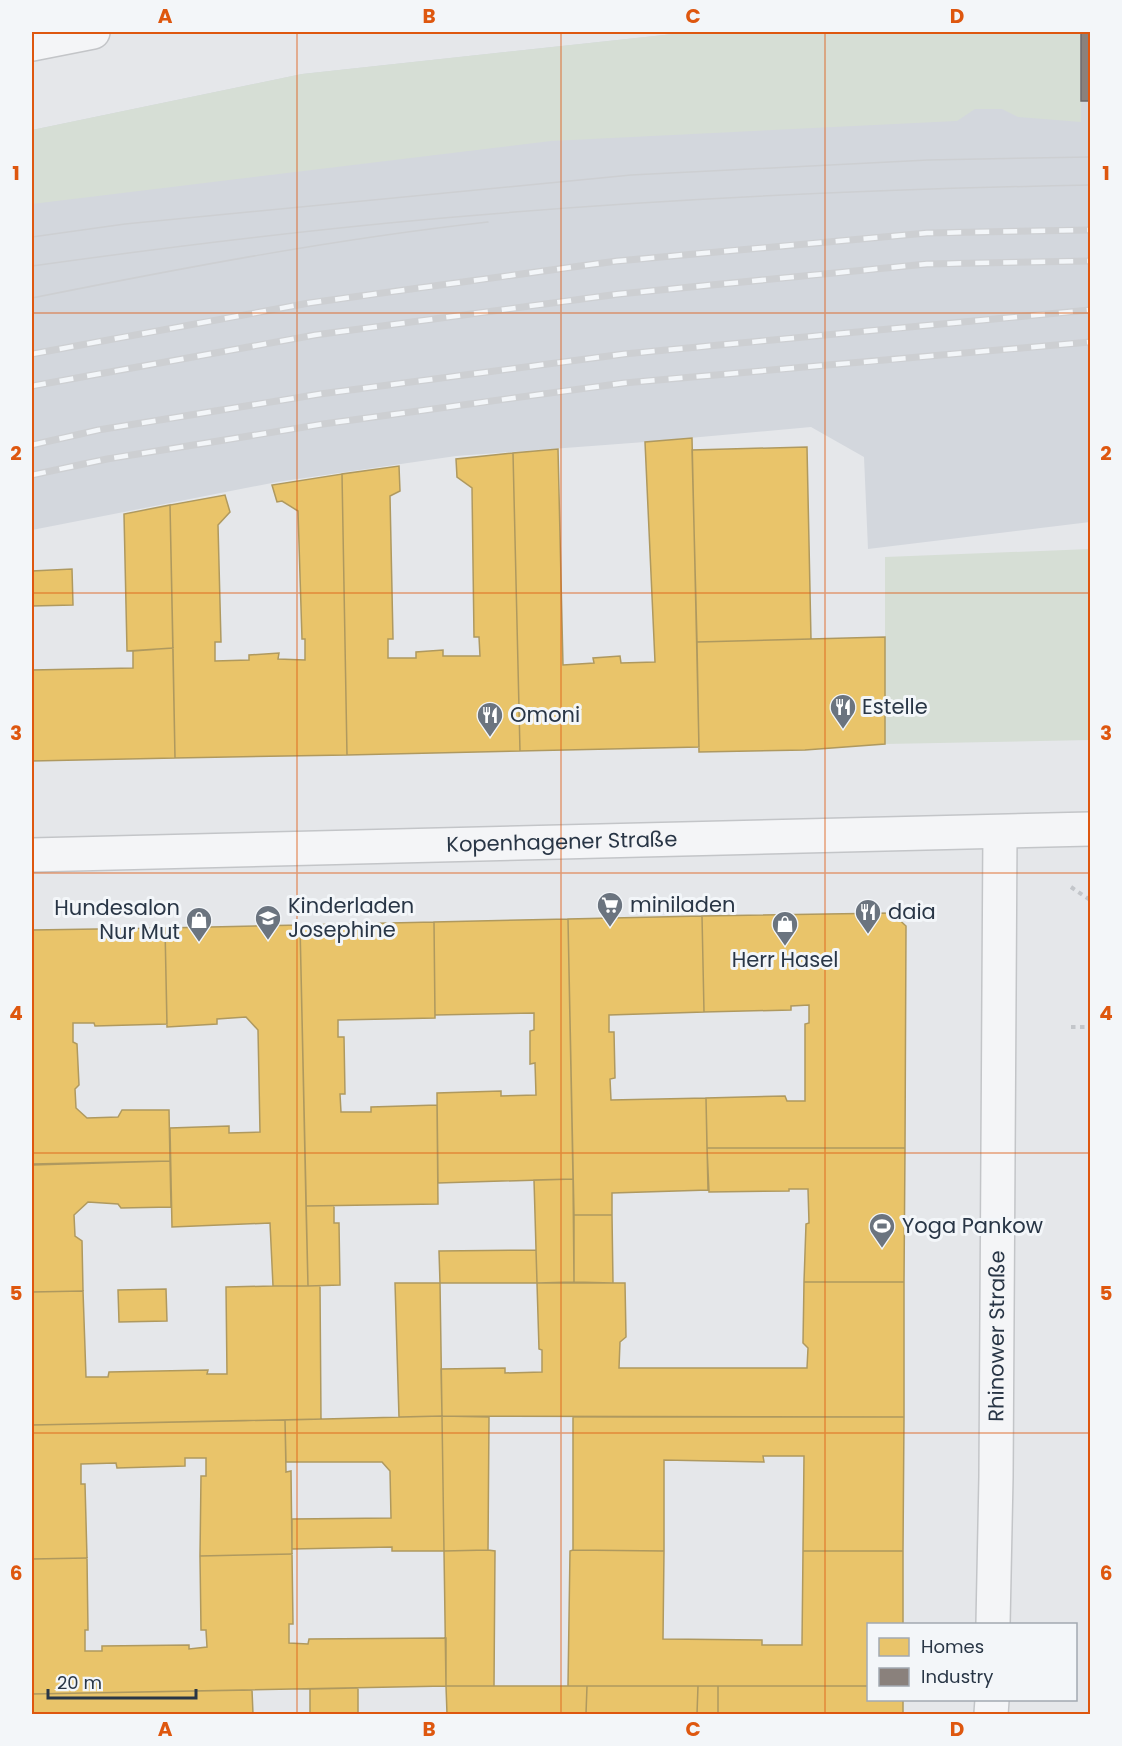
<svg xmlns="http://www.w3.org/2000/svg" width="1122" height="1746" font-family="Poppins,sans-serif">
<rect width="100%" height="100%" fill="#e5e7ea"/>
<path fill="#d3d7dd" d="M692,32H1090V522L868,549L864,457L811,427L645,442L456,456L277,482L32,530V130L302,74Z"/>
<path fill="#d6ded5" d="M692,32H1081V122L1018,117L1002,109H975L957,121L551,141L32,204V130L302,74Z
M1090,549V740L885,744V557Z"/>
<path fill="#e9c46a" stroke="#af995f" stroke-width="1.5" d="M692,438L699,747L520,751L513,453L558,449L563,665L594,663L593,658L620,656L621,663L655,662L645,442Z
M807,447L811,639L697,642L692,450Z
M513,453L520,751L347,755L342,474L399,466L400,491L390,496L393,639H388V658H416V652L443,650V656H480L479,637H474L472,488L457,477L456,459Z
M342,474L347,755L175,758L170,505L225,495L230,512L218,525L221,642H215V661L249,660V655L279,653L278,659L305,660V639H302L298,511L282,501L277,502L272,485Z
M170,505L173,648L127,651L124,514Z
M72,569L73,605L32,606V571Z
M885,637V744L805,750L699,752L697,642Z
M173,648L175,758L32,761V670L133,668V651Z
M892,913L906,926L905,1148H707L706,1098L785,1096L787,1101H805V1024L809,1023V1005L791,1006V1010L704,1012L702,916Z
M702,916L704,1012L609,1015V1032H614L615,1078L610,1079L611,1100L706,1098L708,1190L612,1193V1215H574L568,919Z
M568,919L573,1179L438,1183L437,1093L501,1091V1096L536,1095L535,1063L530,1064V1031L534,1030V1013L435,1015L434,922Z
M434,922L435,1018L338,1020V1037H344L345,1094H340L341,1112H371V1107L437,1105L438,1204L306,1206L300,925Z
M300,925L308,1286H273L270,1223L172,1227L170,1128L229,1126V1133L260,1132L258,1030L246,1017L217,1019V1024L167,1027L165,928Z
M165,928L167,1024L95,1026L94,1023H73V1042L77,1044L79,1085L75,1089L76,1108L87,1118L118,1117L122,1110H169L170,1161L32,1164V930Z
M707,1148H905L904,1282H804L806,1224L809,1223L808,1189H789V1191L709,1192Z
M170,1161L171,1207L121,1208L118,1204L88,1202L74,1215L75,1236L82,1241L83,1291L32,1292V1165Z
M573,1179L574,1282L537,1283L534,1180Z
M306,1206H334V1223H339L340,1285L308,1286Z
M574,1215H612L613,1283L574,1282Z
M536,1250L537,1283H440L439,1251Z
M804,1282H904V1417L442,1416L441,1369L505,1368V1373L542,1372V1350L539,1349L537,1283H625L626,1337L620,1342L619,1368H807L808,1348L803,1343Z
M395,1283H440L442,1416L399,1417Z
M273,1286H320L321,1419L32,1425V1292L83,1291L86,1377H108L109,1372L208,1370L207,1374H227L226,1287Z
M166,1289L167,1321L119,1322L118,1290Z
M442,1416L489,1417L488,1550L444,1551Z
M442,1416L444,1551H392V1547L292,1549V1519L391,1518L390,1471L382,1462H286L285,1420Z
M573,1417H904L903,1551H803L804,1456H763L764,1462L664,1460V1551L573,1550Z
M285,1420L286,1472L291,1471L292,1554L200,1556L201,1476H206V1458H185V1466L117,1468L116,1463L81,1464V1484H85L87,1558L32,1559V1425Z
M488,1550L495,1551L494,1686H446L444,1551Z
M573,1550L664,1551L663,1639L762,1640V1645H802L803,1551H903V1624H868V1686H568L570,1551Z
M292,1554L293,1624H289V1643L308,1644L309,1639L446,1638V1686L32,1694V1559L87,1558L88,1630H85V1651H102V1646L189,1645V1649L207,1647L206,1630H201L200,1556Z
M446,1686H587L586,1714H447Z
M587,1686H698L697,1714H586Z
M698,1686H718V1714H697Z
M718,1686H868V1700H903V1714H718Z
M358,1688V1714H310V1689Z
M252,1690L253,1714H32V1694Z"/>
<path fill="#8a817c" stroke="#6d6a6c" stroke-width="1.5" d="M1081,32H1090V101H1081Z"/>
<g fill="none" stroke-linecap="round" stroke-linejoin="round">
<g stroke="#c3c5c8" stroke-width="36">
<g id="street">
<path d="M32,44L93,32"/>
<path id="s1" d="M32,855L1090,829"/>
<path id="s2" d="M993,1624L996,1477L1000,832"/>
<path d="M991,1714L992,1700"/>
</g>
</g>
<path stroke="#c3c6ca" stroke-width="4" stroke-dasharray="4.5 4.5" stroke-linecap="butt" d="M1071,887L1090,900
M1071,1027H1090"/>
<use href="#street" stroke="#f4f5f7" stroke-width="33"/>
<path stroke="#cdcfd2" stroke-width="1.5" d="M32,237L125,224L631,175L928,160L1090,157
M32,266C176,246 321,228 467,216C674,198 882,189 1090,185
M32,298C182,268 335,239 488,222"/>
<g stroke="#cdcfd2" stroke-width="7">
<path id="rail" d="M32,354L309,303L617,261L927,233L1090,230
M32,386L315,335L619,294L927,264L1090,261
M32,445L98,430L320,394L624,354L1090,310
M32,475L107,459L323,424L624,383L1090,342"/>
</g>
<use href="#rail" stroke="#f3f6f9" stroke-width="4.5" stroke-dasharray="14" stroke-linecap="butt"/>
</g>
<path fill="none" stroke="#de570f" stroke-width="1.5" stroke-opacity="0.55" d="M297,32V1714M561,32V1714M825,32V1714M32,313H1090M32,593H1090M32,873H1090M32,1153H1090M32,1433H1090"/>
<defs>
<g id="restaurant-pin" transform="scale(1.35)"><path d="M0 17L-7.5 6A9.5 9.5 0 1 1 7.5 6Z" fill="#6b747f" stroke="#f3f6f9"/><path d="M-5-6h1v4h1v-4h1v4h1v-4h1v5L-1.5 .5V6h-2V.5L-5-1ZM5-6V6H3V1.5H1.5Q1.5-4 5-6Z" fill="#fff"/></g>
<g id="supermarket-pin" transform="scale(1.35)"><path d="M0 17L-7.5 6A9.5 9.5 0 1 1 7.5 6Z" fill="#6b747f" stroke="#f3f6f9"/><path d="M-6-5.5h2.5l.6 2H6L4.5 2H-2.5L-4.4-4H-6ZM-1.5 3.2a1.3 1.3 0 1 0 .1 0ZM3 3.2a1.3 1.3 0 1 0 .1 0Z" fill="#fff"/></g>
<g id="school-pin" transform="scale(1.35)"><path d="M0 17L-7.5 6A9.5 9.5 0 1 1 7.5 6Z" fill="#6b747f" stroke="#f3f6f9"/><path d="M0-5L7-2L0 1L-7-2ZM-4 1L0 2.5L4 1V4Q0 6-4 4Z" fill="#fff"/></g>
<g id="shop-pin" transform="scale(1.35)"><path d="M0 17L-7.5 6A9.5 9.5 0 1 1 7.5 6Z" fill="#6b747f" stroke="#f3f6f9"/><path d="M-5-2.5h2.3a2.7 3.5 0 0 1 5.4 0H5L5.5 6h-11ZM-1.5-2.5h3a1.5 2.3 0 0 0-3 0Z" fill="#fff"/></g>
<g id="stadium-pin" transform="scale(1.35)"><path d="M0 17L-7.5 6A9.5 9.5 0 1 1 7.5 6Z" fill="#6b747f" stroke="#f3f6f9"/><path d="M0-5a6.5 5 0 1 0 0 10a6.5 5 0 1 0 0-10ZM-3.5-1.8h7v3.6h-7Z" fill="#fff"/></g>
</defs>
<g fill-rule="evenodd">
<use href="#restaurant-pin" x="843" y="707"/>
<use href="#restaurant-pin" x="490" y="715"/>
<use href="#supermarket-pin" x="610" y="905"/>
<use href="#restaurant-pin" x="868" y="912"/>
<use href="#school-pin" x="268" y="918"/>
<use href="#shop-pin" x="199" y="920"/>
<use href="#shop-pin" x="785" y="924"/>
<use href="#stadium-pin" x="882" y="1226"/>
</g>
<g text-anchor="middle" stroke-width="6" stroke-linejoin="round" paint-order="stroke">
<g font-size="21" fill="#293646" stroke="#f3f6f9" text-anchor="start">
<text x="862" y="714">Estelle</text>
<text x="510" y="722">Omoni</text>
<text x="630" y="912">miniladen</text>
<text x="288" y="913">Kinderladen<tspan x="288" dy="24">Josephine</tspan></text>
<text x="180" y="915" text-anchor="end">Hundesalon<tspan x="180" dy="24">Nur Mut</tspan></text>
<text x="888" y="919">daia</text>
<text x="785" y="967" text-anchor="middle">Herr Hasel</text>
<text x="902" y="1233">Yoga Pankow</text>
</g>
<g font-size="21" fill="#293646" stroke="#f3f6f9">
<text dy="7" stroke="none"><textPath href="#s1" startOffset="530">Kopenhagener Straße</textPath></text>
<text dy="7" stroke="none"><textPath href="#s2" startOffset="288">Rhinower Straße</textPath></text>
</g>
</g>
<rect width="1122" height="1746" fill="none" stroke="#f3f6f9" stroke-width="66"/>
<rect x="867" y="1623" width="210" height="78" fill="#f3f6f9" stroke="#a2a9b1" stroke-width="1.5"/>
<rect x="879" y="1638" width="30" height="18" fill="#e9c46a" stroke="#a2a9b1" stroke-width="1.5"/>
<text x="921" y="1653" font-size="18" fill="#293646">Homes</text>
<rect x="879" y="1668" width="30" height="18" fill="#8a817c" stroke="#a2a9b1" stroke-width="1.5"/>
<text x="921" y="1683" font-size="18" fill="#293646">Industry</text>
<path d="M48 1689v9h148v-9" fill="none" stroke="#293646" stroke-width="3"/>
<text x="57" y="1689" font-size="18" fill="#293646" stroke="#f3f6f9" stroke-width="4.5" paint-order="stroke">20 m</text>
<rect x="33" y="33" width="1056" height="1680" fill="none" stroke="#de570f" stroke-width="2"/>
<g font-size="20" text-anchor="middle" font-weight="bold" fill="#de570f">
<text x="165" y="23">A</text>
<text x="429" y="23">B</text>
<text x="693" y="23">C</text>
<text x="957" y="23">D</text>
<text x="16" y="180">1</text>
<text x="1106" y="180">1</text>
<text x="16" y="460">2</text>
<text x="1106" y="460">2</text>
<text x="16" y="740">3</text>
<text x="1106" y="740">3</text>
<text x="16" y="1020">4</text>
<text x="1106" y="1020">4</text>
<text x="16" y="1300">5</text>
<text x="1106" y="1300">5</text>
<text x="16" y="1580">6</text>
<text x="1106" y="1580">6</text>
<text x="165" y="1736">A</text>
<text x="429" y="1736">B</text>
<text x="693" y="1736">C</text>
<text x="957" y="1736">D</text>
</g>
</svg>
